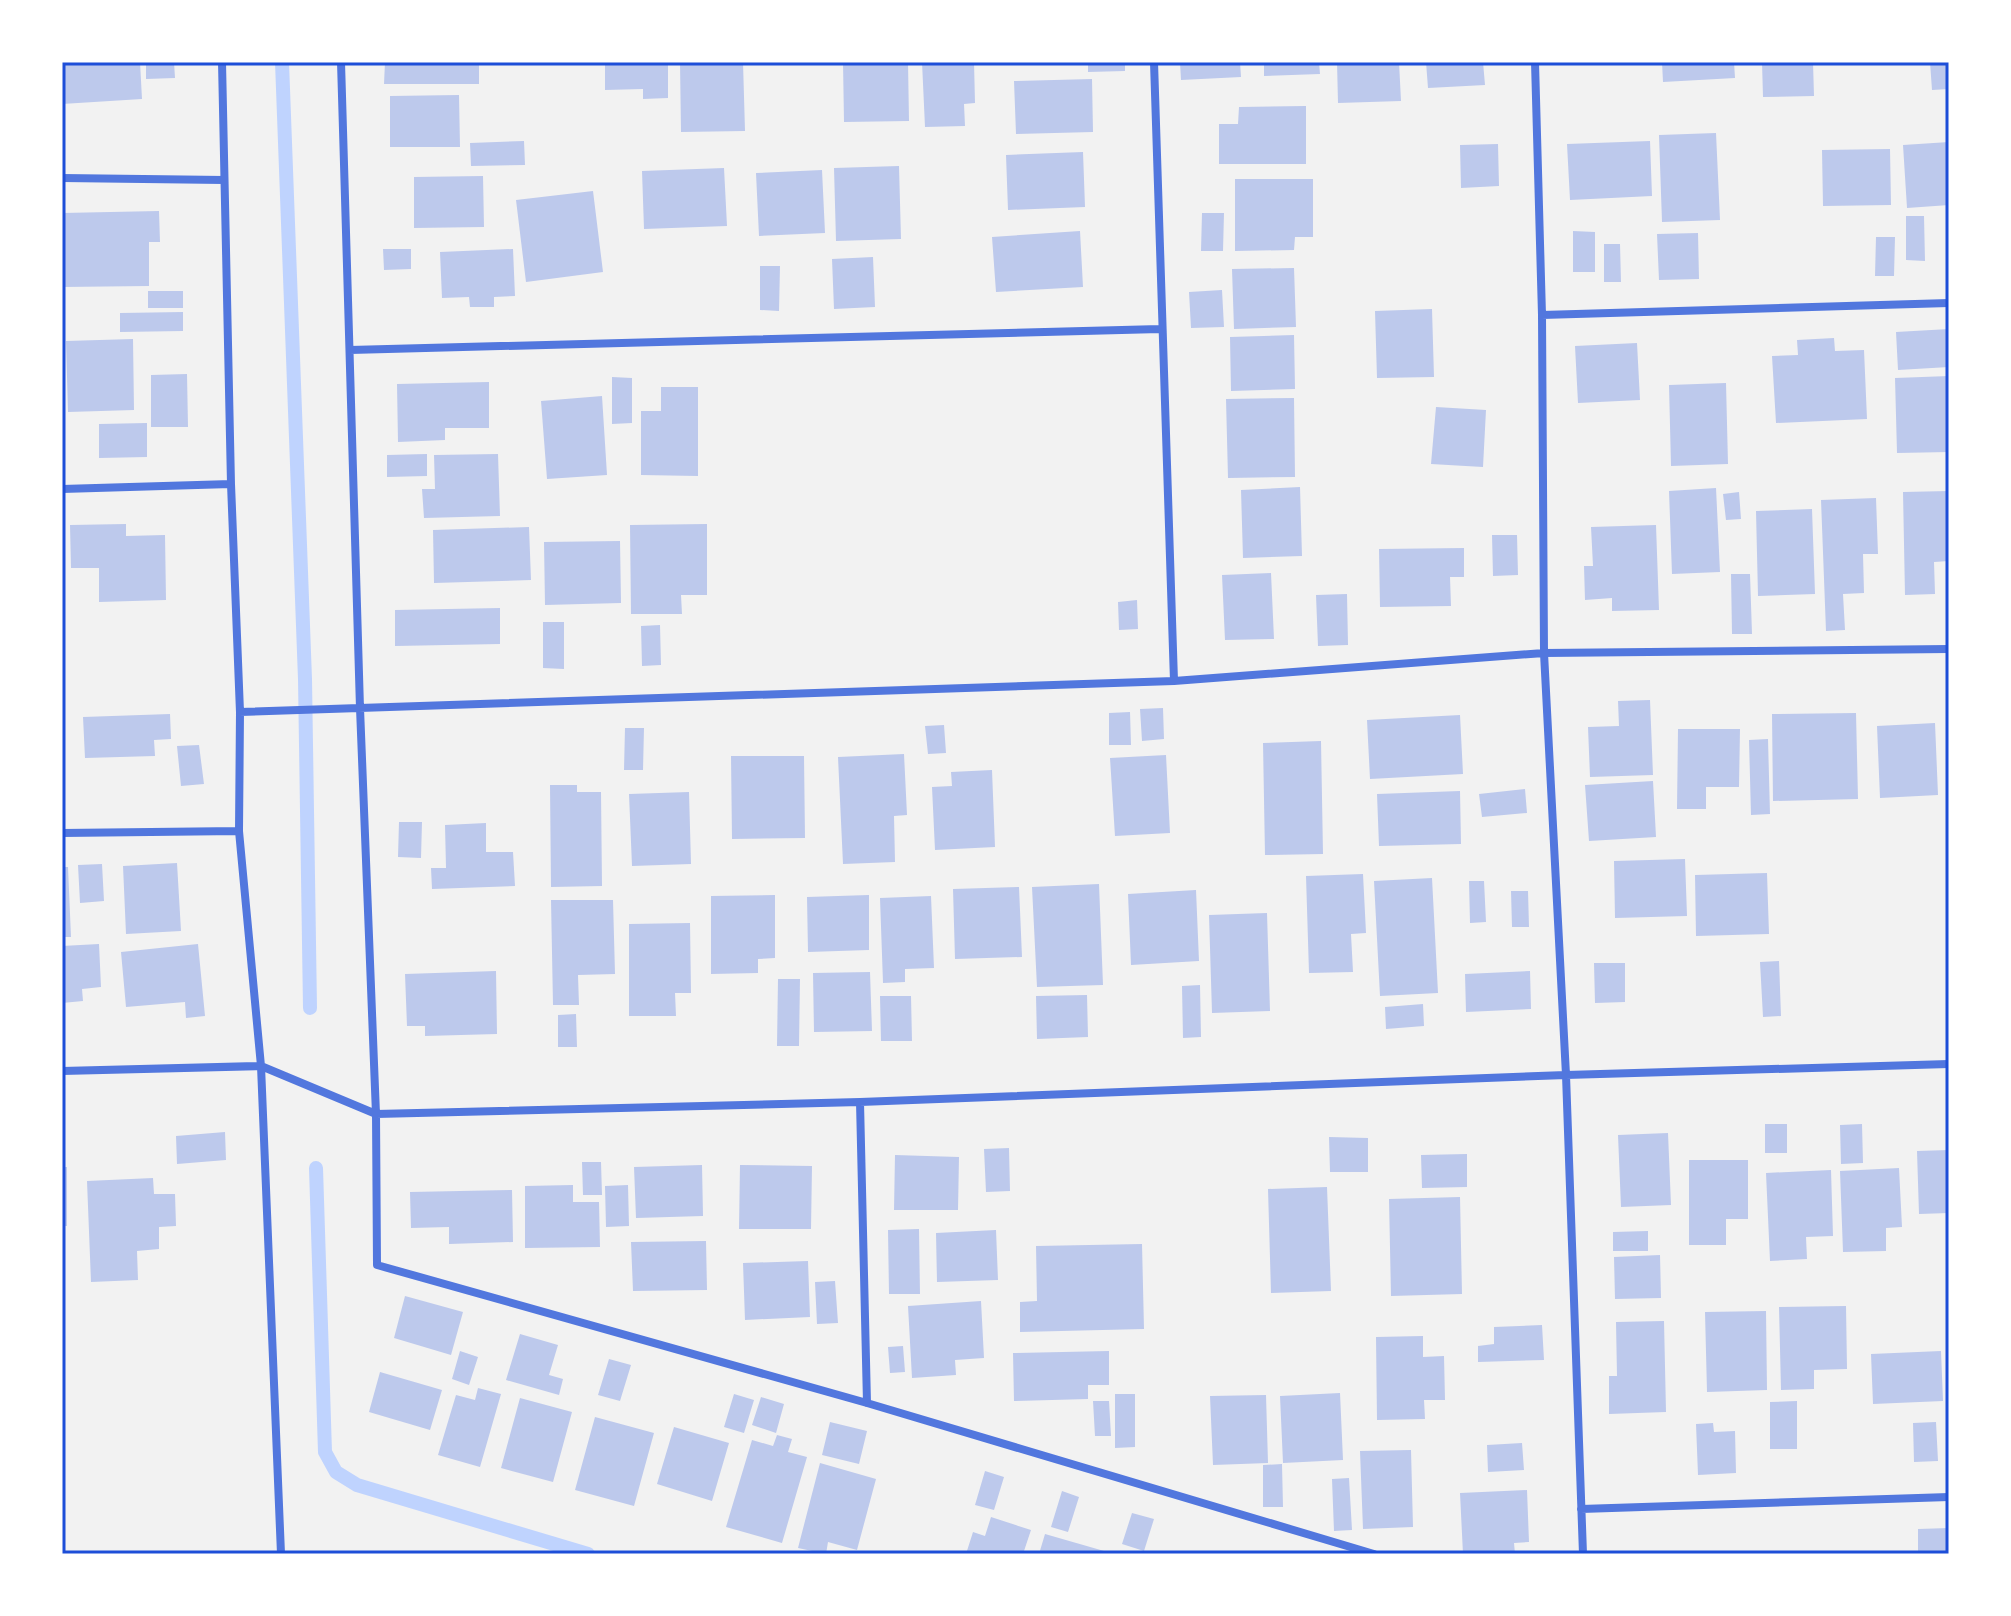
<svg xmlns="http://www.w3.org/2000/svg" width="2011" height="1616" font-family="Manrope,sans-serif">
<rect width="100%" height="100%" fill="#f2f2f2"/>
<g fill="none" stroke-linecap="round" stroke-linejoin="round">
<path stroke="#bfd3fe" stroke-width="14" d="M282,62L305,679L310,1008
M316,1168L325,1452L336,1472L357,1485L588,1554"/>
</g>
<path fill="#bdc9ec" d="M62,62H140L142,99L62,104Z
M146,62H174L175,78L146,79Z
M385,62H479V84H384Z
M605,62H668V98L643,99V89L605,90Z
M680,62H743L745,131L681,132Z
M843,62H908L909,121L844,122Z
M922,62H974L975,103L964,104L965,126L925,127Z
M1088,62H1125V71L1088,72Z
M1180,62H1240L1241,77L1181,80Z
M1264,62H1319L1320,74L1264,76Z
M1337,62H1399L1401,101L1338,103Z
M1426,62H1483L1485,85L1428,88Z
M1662,62H1734L1735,78L1663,82Z
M1762,62H1813L1814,96L1763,97Z
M1930,62H1949V89L1932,90Z
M1092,79L1093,132L1016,134L1014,81Z
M459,95L460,147H390V96Z
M1306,106V164H1219V124H1238L1239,107Z
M1716,133L1720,220L1662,222L1659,135Z
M524,141L525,165L471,166L470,143Z
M1650,141L1652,196L1570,200L1567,144Z
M1949,142V205L1907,208L1903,145Z
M1498,144L1499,186L1461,188L1460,145Z
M1890,149L1891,205L1823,206L1822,150Z
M1083,152L1085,207L1008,210L1006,155Z
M899,166L901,239L836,241L834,168Z
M724,168L727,226L644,229L642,171Z
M822,170L825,233L759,236L756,173Z
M483,176L484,227L414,228V177Z
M1235,179H1313V237H1295L1294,250L1235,251Z
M593,191L603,272L526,282L516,200Z
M159,211L160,242H149V286L62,287V213Z
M1202,213H1224L1223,251H1201Z
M1906,216H1924L1925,261L1906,260Z
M1080,231L1083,287L996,292L992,237Z
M1573,231L1595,232V272H1573Z
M1698,233L1699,279L1659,280L1657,234Z
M1876,237H1895L1894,276H1875Z
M1604,244H1620L1621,282H1604Z
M383,249H411V269L384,270Z
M513,249L515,296L494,297V307H470L469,297L442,298L440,252Z
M873,257L875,307L834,309L832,259Z
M760,266H780L779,311L760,310Z
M1294,268L1296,327L1234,329L1232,269Z
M1222,290L1224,327L1191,328L1189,292Z
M148,291H183V308H148Z
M1432,309L1434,377L1377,378L1375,311Z
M183,312V331L120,332V313Z
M1949,329V367L1898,370L1896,332Z
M1294,335L1295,389L1231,391L1230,337Z
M1834,338L1835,351L1864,350L1867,419L1776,423L1772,356L1798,355L1797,340Z
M133,339L134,410L68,412L66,341Z
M1637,343L1640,400L1578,403L1575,346Z
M187,374L188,427H151V375Z
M1949,376V452L1897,453L1895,378Z
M612,377L632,378V423L612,424Z
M489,382V428H445V440L398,442L397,384Z
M1726,383L1728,464L1671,466L1669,385Z
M661,387H698V476L641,475V411H661Z
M602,396L607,475L547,479L541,401Z
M1294,398L1295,477L1228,478L1226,399Z
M1436,407L1486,410L1483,467L1431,464Z
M147,423V457L99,458V424Z
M427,454V476L387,477V455Z
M498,454L500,516L424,518L422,489H435L434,455Z
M1300,487L1302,556L1243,558L1241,490Z
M1716,488L1720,572L1672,574L1669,491Z
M1949,491V561L1934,562L1935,594L1905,595L1903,492Z
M1739,492L1741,519L1726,520L1723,494Z
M1876,498L1878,554H1863L1864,593L1843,594L1845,630L1826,631L1821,500Z
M1812,509L1815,594L1758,596L1756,511Z
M126,524V536L165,535L166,600L99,602V568H71L70,525Z
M707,524V595H681L682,614H631L630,525Z
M1656,525L1659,610L1612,611V598L1585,600L1584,566H1593L1591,527Z
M529,527L531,580L434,583L433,530Z
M1492,535H1517L1518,575L1493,576Z
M620,541L621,603L545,605L544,542Z
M1464,548V577H1450L1451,606L1380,607L1379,549Z
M1271,573L1274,639L1225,640L1222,575Z
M1731,574H1750L1752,634H1732Z
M1347,594L1348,645L1318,646L1316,595Z
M1137,600L1138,629L1119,630L1118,602Z
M500,608V644L395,646V610Z
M543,622H564V669L543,668Z
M660,625L661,665L642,666L641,626Z
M1650,700L1653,775L1590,777L1588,727L1619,726L1618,701Z
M1163,708L1164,739L1142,741L1140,709Z
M1130,712L1131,745H1109V713Z
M1856,713L1858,799L1773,801L1772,714Z
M170,714L171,739L154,740L155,756L85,758L83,717Z
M1460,715L1463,774L1370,779L1367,720Z
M1935,723L1938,795L1880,798L1877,726Z
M944,725L946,753L928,754L925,726Z
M625,728H644L643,770H624Z
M1678,729H1740L1739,787H1706V809H1677Z
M1768,739L1770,814L1751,815L1749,740Z
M1321,741L1323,854L1265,855L1263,743Z
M199,745L204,784L181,786L177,746Z
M904,754L907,815L894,816L895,862L843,864L838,757Z
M1166,755L1170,833L1115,836L1110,758Z
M731,756H804L805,838L732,839Z
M992,770L995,847L935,850L932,787L952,786L951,772Z
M1653,781L1656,837L1589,841L1585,785Z
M550,785H577V792H601L602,886L551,887Z
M1525,789L1527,813L1482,817L1479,794Z
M1460,791L1461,844L1379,846L1377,794Z
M689,792L691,864L632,866L629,794Z
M399,822H422L421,858L398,857Z
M486,823V852H513L515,886L432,889L431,868H446L445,825Z
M1685,859L1687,916L1615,918L1614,861Z
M177,863L181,931L126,934L123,866Z
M102,864L104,901L80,903L78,865Z
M62,867H68L71,937H62Z
M1767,873L1769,934L1696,936L1695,875Z
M1363,874L1366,933L1351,934L1353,972L1309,973L1306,876Z
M1432,878L1438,993L1380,996L1374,881Z
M1469,881H1484L1486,922L1470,923Z
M1099,884L1103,985L1037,987L1032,887Z
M1019,887L1022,957L955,959L953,889Z
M1196,890L1199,961L1131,965L1128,894Z
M1511,891H1528L1529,927H1512Z
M775,895V958L758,959V973L711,974V896Z
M869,895V950L808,952L807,897Z
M931,896L934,968L905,969V982L883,983L880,898Z
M551,900H613L615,974L578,975L579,1005H553Z
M1267,913L1270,1011L1212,1013L1209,915Z
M690,923L691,993H675L676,1016H629V924Z
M99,944L101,987L82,989L83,1001L62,1003V946Z
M198,944L205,1016L186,1018L185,1002L126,1007L121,952Z
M1779,961L1781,1016L1763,1017L1760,962Z
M1594,963H1625V1002L1595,1003Z
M496,971L497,1034L425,1036V1026H407L405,974Z
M1530,971L1531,1009L1466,1012L1465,974Z
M870,972L872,1031L814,1032L813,973Z
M778,979H800L799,1046H777Z
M1200,985L1201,1037L1183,1038L1182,986Z
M1087,995L1088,1037L1037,1039L1036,996Z
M880,996H911L912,1041H881Z
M1423,1004L1424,1026L1386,1029L1385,1007Z
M576,1014L577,1047H558V1015Z
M1765,1124H1787V1153H1765Z
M1862,1124L1863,1163L1841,1164L1840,1125Z
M225,1132L226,1160L177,1164L176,1136Z
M1668,1133L1671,1205L1621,1207L1618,1135Z
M1329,1137L1368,1138V1172H1330Z
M1009,1148L1010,1191L986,1192L984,1149Z
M1949,1150V1213L1919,1214L1917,1151Z
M1467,1154V1187L1422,1188L1421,1155Z
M895,1155L959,1157L958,1210H894Z
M1689,1160H1748V1219H1726V1245H1689Z
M582,1162H601L602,1195H583Z
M702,1165L703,1216L636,1218L634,1167Z
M740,1165L812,1166L811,1229H739Z
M62,1167H67V1226H62Z
M1899,1168L1902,1227L1886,1228V1251L1843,1252L1840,1171Z
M1831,1170L1833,1236L1806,1237L1807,1259L1770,1261L1766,1173Z
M153,1178L154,1194H175L176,1226L159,1227V1249L137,1251L138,1280L91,1282L87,1181Z
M573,1185V1202H599L600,1247L525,1248V1186Z
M628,1185L629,1226L606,1227L605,1186Z
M1327,1187L1331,1291L1271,1293L1268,1189Z
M512,1190L513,1242L449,1244V1227L411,1228L410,1192Z
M1460,1197L1462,1294L1391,1296L1389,1199Z
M919,1229L920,1294H889L888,1230Z
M996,1230L998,1280L937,1282L936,1233Z
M1648,1231V1251H1613V1232Z
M706,1241L707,1290L633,1291L631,1242Z
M1142,1244L1144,1329L1020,1332V1302L1037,1301L1036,1246Z
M1660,1255L1661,1298L1615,1299L1614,1257Z
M808,1261L810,1317L745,1320L743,1263Z
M835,1281L838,1323L817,1324L815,1282Z
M405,1296L463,1312L451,1355L394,1338Z
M981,1301L984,1358L955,1360L956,1375L912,1378L908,1306Z
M1846,1306L1847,1369L1814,1370V1389L1781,1390L1779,1307Z
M1766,1311L1767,1390L1707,1392L1705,1312Z
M1664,1321L1666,1412L1609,1414V1376H1617L1616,1322Z
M1542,1325L1544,1360L1478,1362V1346L1494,1344V1327Z
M520,1334L558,1345L549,1375L563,1379L559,1395L506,1380Z
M1423,1336V1357L1444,1356L1445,1400H1424L1425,1419L1377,1420L1376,1337Z
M903,1346L905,1372L890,1373L888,1347Z
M460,1351L478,1357L469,1385L452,1379Z
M1109,1351V1385H1088V1399L1014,1401L1013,1353Z
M1941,1351L1943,1401L1873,1404L1871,1354Z
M609,1359L631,1365L620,1401L598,1395Z
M380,1372L442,1390L430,1430L369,1412Z
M478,1388L501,1394L480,1467L438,1455L456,1395L475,1400Z
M1340,1393L1343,1460L1283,1463L1280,1396Z
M734,1394L754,1400L744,1433L724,1427Z
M1115,1394H1135V1447L1115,1448Z
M1266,1395L1268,1463L1213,1465L1210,1396Z
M761,1397L784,1404L776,1433L752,1425Z
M520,1398L572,1412L553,1482L501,1468Z
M1093,1401H1109L1111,1436H1095Z
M1797,1401V1449H1770V1402Z
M595,1417L654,1433L634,1506L575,1490Z
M830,1422L867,1431L859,1464L822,1455Z
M1936,1422L1938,1461L1914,1462L1913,1423Z
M1713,1423L1714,1432L1735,1431L1736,1473L1698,1475L1696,1424Z
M674,1427L729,1443L712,1501L657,1484Z
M777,1435L792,1439L788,1452L807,1457L782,1543L726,1527L752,1440L773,1446Z
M1522,1443L1524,1470L1488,1472L1487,1445Z
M1411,1450L1413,1527L1363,1529L1360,1451Z
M820,1463L876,1479L857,1550L828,1542L826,1554L798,1548Z
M1282,1464L1283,1507H1263V1465Z
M985,1471L1004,1477L994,1510L975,1505Z
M1349,1478L1352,1530L1334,1531L1332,1479Z
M1527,1490L1529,1542L1514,1543L1515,1554H1463L1460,1493Z
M1062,1491L1079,1497L1068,1532L1051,1527Z
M1132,1513L1154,1519L1144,1551L1122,1544Z
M991,1517L1031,1530L1023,1554H966L973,1532L985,1536Z
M1949,1528V1554H1918V1529Z
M1045,1534L1111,1553V1554H1039Z"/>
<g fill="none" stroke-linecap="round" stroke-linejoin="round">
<path stroke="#5277de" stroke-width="8" d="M222,62L231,484L240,712L239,831L261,1066L281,1554
M341,62L360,708L376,1114L377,1265L867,1403L1374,1554
M1154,62L1174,681
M1535,62L1542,315L1544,653L1566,1075L1583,1554
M62,178L224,180
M1542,315L1949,303
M350,350L1160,329
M62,489L231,484
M240,712L1174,681L1544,653L1949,649
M62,833L239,831
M62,1071L261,1066L376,1114L860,1102L1566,1075L1949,1064
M860,1102L867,1403
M1581,1509L1949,1497"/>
</g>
<rect width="2011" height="1616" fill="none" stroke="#ffffff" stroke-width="128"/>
<rect x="64" y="64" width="1883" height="1488" fill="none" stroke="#1d4ed8" stroke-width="3"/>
</svg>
